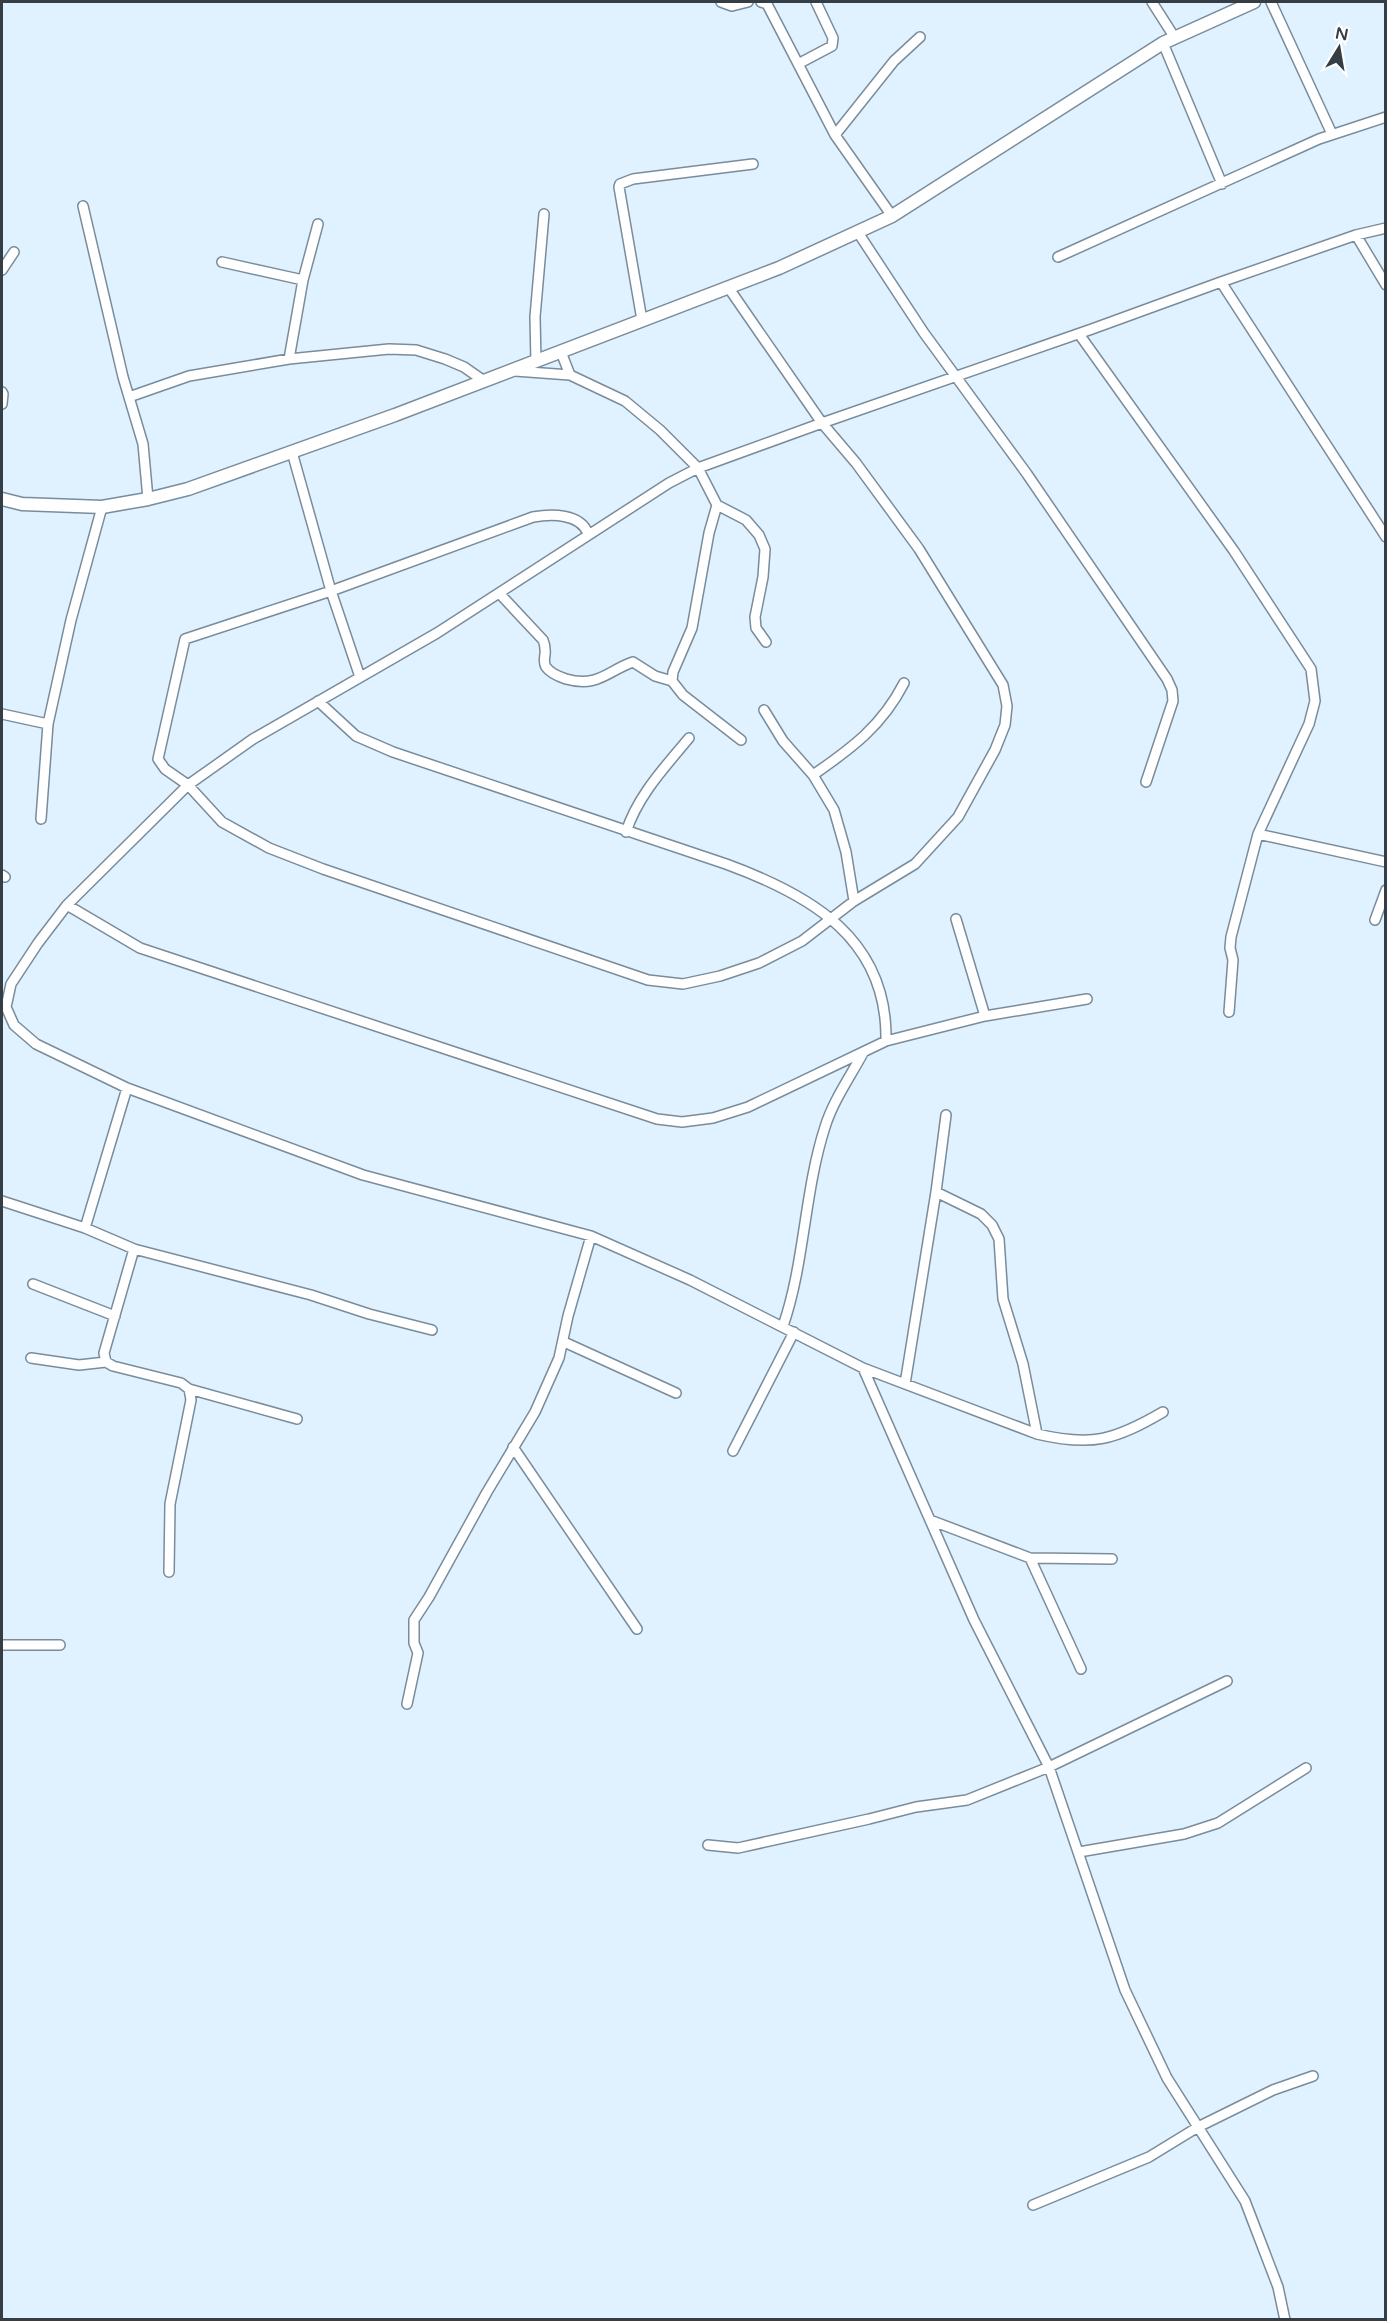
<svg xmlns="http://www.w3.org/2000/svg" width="1387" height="2321" font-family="'Varela Round',sans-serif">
<rect width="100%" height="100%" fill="#e0f1ff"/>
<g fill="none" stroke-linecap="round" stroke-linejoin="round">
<g stroke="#798c9b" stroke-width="12">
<path id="minor" d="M721,2L732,6L748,2
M761,2L767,4L835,135
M1152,2L1175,38
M1271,2L1332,134
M1163,43L1222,184
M798,64L832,46L833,38L816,2
M83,206L123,377L143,444L148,499
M892,216L835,135L894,61L920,37
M857,231L924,333L1027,474L1167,679L1172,690L1173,701L1146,782
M1356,235L1386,285
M1058,257L1319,139L1386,117
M222,262L303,280
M2,270L14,252
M1221,282L1386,537
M642,320L619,187L620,184L633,179L753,164
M1079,334L1234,551L1311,669L1315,701L1309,724L1258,834L1231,937L1230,948L1233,960L1229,1012
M561,352L570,375
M289,359L303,280L318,224
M536,362L535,317L544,214
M515,371L570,375L625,401L660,430L698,468L717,505L746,520L759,535L765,549L763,577L755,617L756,628L766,642
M2,392L3,394L2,404
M129,397L189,376L289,359L389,349L416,350L445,359L464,367L484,381
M292,452L331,591L360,677
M717,505L709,533L692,628L673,672L672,681L683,695L741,740
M588,534C581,513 551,514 533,517L331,591L185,639L158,759L165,769L188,785L222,822L269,848L323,869L648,980L683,984L720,976L759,963L802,941L854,901L915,864L958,817L995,750L1005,725L1007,706L1003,685L919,549L856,463L822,423L728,287
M499,593L543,640C549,654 541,659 546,667C550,673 560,677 566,679C598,688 607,671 633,662L655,676L672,681
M318,701L356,736L393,752L726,864C811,895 888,939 886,1041
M764,710L783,741L813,775L834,810L846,852L854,901
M2,714L48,724
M813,775C852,748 882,726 904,683
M41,819L48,724L71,620L102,507
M626,832C638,795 665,767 689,738
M1258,834L1386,862
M2,875L5,877
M67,905L140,948L657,1119L682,1122L713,1118L748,1107L886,1041L985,1016L1087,999
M956,919L985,1016
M1375,920L1386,890
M936,1192L981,1214L992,1225L999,1239L1003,1299L1023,1364L1037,1434
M2,1201L85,1228L134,1249L311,1295L369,1314L432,1330
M85,1228L127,1088
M134,1249L104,1353L106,1362L113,1366L181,1383L189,1389L191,1400L170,1504L169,1572
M33,1284L115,1316
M783,1326C805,1262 804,1192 825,1127C833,1101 850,1077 863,1053
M564,1342L676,1393
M31,1358L79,1365L106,1362
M863,1368L974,1620L1049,1767L1125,1990L1167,2078L1245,2201L1278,2287L1285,2320
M905,1384L936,1192L946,1115
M189,1389L297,1419
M1163,1412C1115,1440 1092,1447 1037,1434L863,1368L690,1280L591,1236L363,1175L127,1088L36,1044L14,1025L6,1007L11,984L38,943L67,905L188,785L253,739L437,633L669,483L698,468L822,423L1092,329L1221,282L1356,235L1386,228
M513,1447L637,1629
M733,1451L794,1332
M930,1520L1030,1558L1112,1559
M1030,1558L1081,1669
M2,1645H60
M407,1704L418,1653L414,1643V1620L429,1597L487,1492L535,1412L559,1358L568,1316L591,1236
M708,1845L738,1848L869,1819L916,1807L967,1800L1049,1767L1227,1681
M1079,1852L1184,1834L1218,1823L1306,1768
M1033,2205L1149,2157L1198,2127L1273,2090L1313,2076"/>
</g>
<g stroke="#798c9b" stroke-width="15">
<path id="tertiary" d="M2,499L22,504L102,507L148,499L188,489L395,415L779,268L892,216L1163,43L1254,2"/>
</g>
<use href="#minor" stroke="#fff" stroke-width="9"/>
<use href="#tertiary" stroke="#fff" stroke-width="12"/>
</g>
<rect width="1387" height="2321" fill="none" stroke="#353e44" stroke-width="6"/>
<g transform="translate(1339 48) rotate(11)" stroke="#ffffff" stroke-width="4.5" paint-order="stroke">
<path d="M0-4.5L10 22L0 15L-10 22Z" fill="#353e44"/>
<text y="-9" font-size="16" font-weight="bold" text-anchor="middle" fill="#353e44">N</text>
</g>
</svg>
